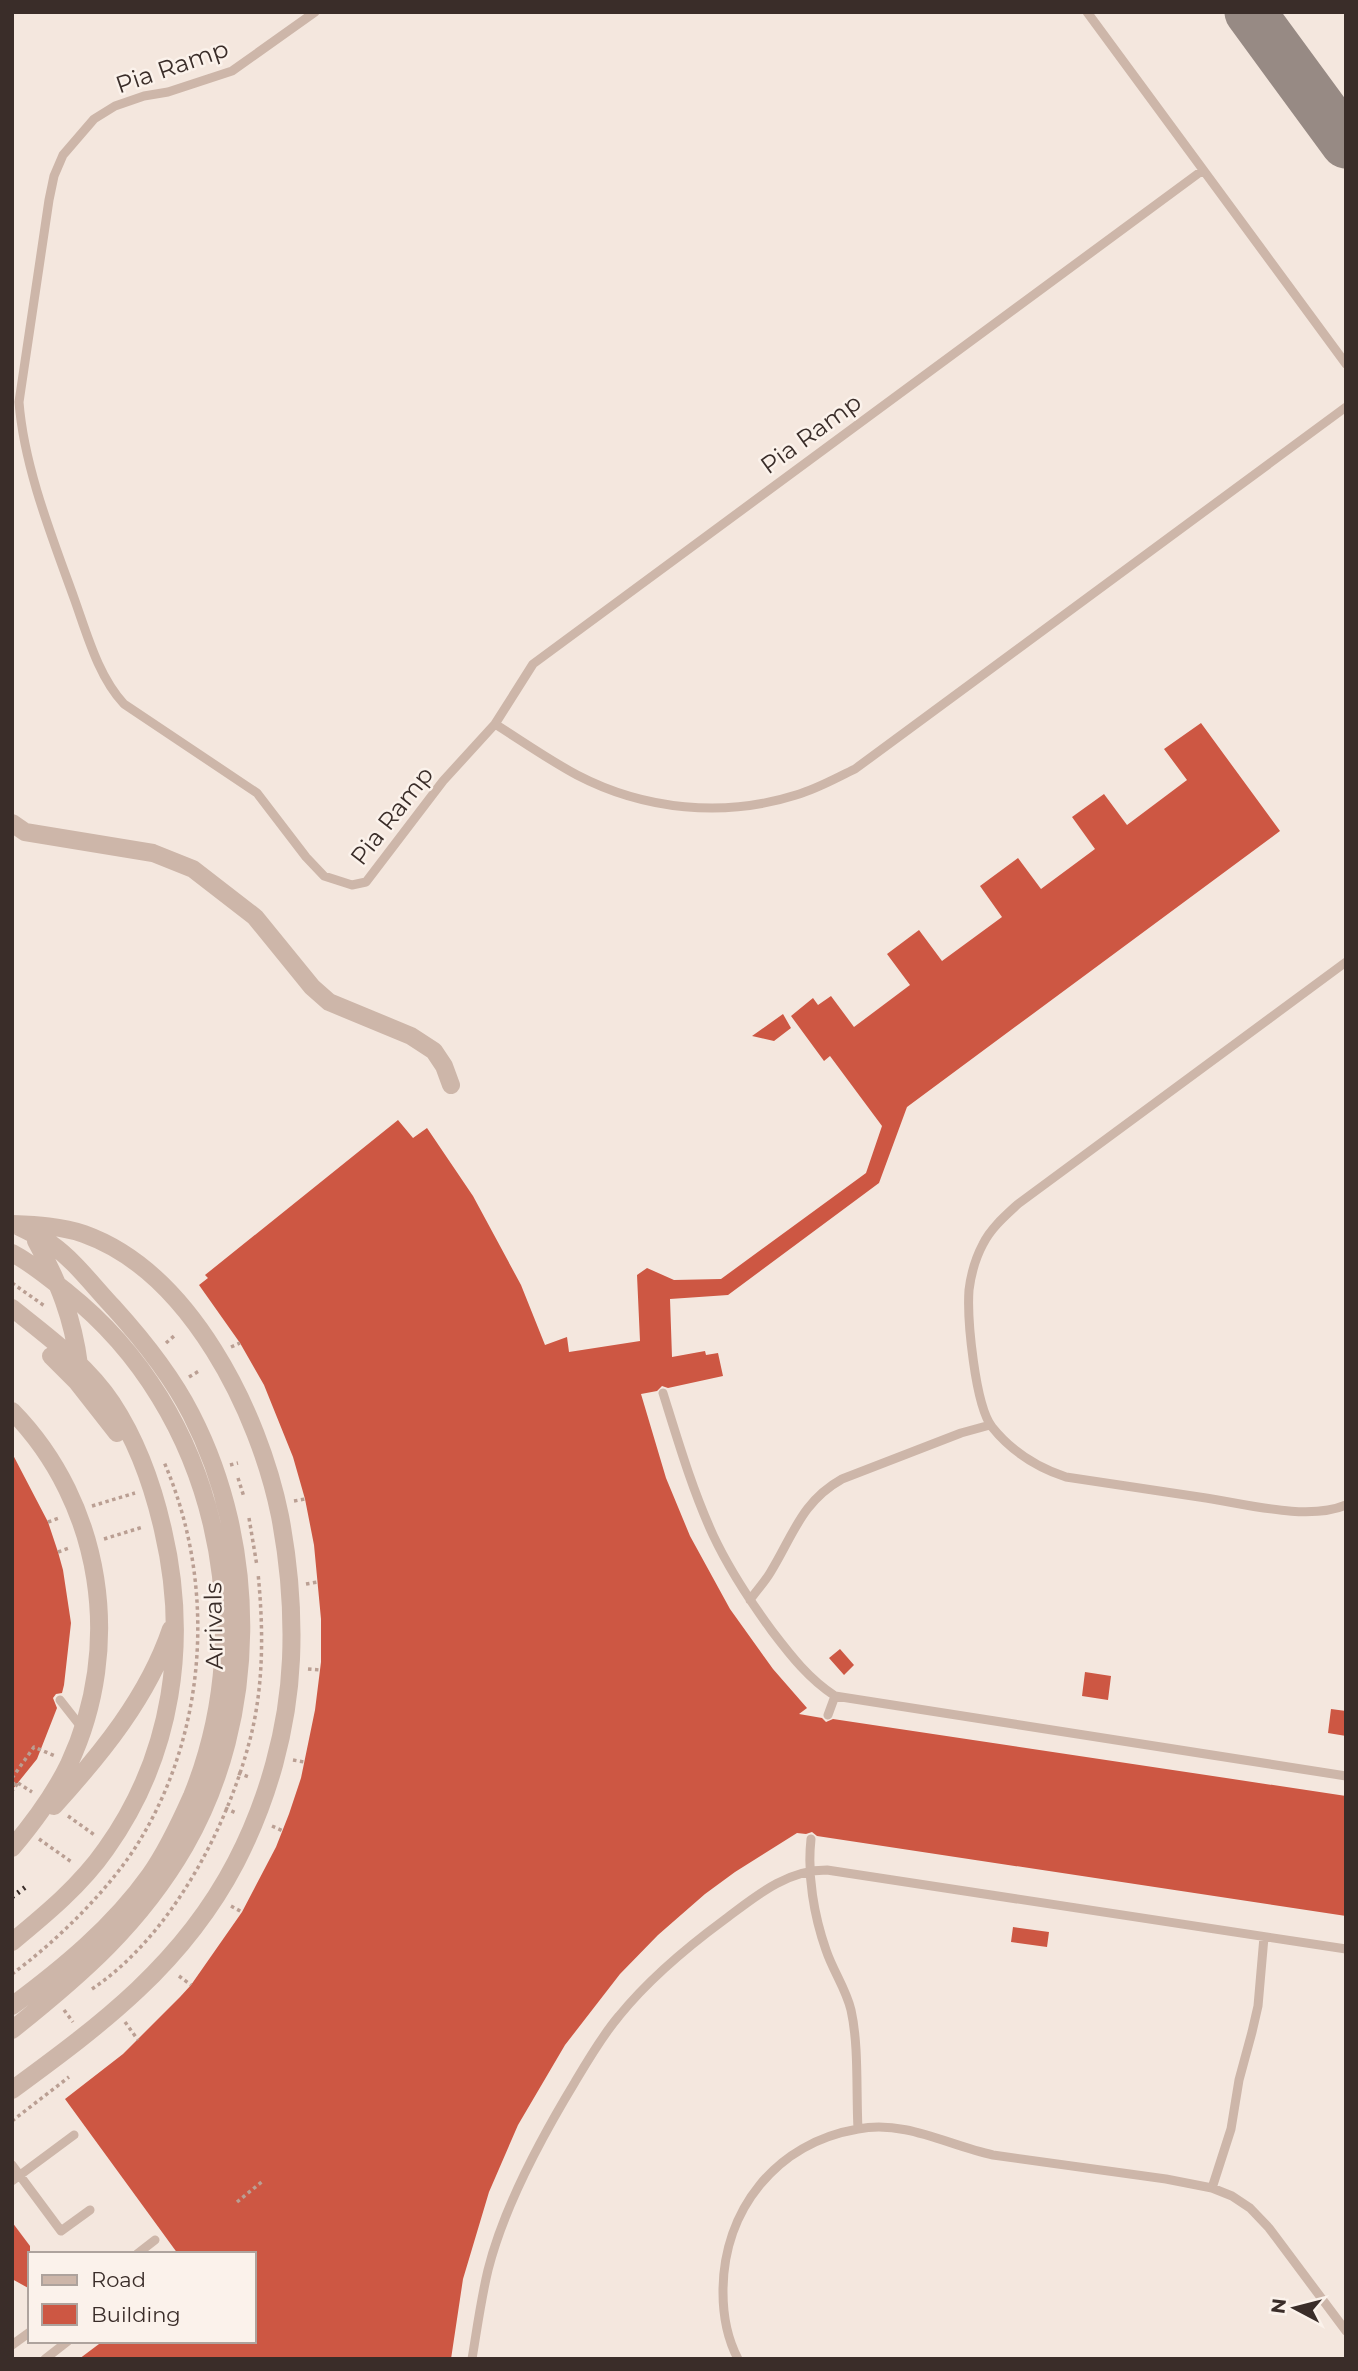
<svg xmlns="http://www.w3.org/2000/svg" width="1358" height="2371" font-family="Montserrat,sans-serif">
<rect width="100%" height="100%" fill="#f4e7de"/>
<g fill="none" stroke-linecap="round" stroke-linejoin="round">
<path stroke="#978a84" stroke-width="51" d="M1250,12L1346,143"/>
</g>
<path fill="#cd5743" d="M1201,723L1280,831L907,1107L879,1183L728,1295L670,1299L672,1357L705,1351L706,1355L718,1353L723,1376L668,1388L662,1386L657,1391L641,1394L666,1478L690,1536L730,1609L773,1669L807,1708L799,1714L822,1718L826,1722L833,1719L1346,1796V1916L817,1836L812,1832L806,1834L797,1833L735,1872L705,1894L658,1935L620,1974L565,2045L518,2125L489,2192L463,2279L451,2359H79L103,2341H254V2254H178L65,2099L123,2054L180,1997L191,1985L242,1912L276,1847L289,1814L301,1778L315,1710L321,1662V1619L314,1545L305,1499L293,1457L264,1385L240,1343L199,1285L208,1278L205,1275L398,1120L413,1138L427,1128L473,1196L521,1285L545,1345L567,1337L569,1352L640,1341L637,1275L647,1268L674,1280L721,1279L866,1173L882,1126L830,1056L824,1061L791,1016L813,998L818,1005L831,996L854,1027L910,985L887,954L919,930L942,961L1002,917L980,886L1018,858L1041,889L1095,849L1072,817L1104,794L1127,825L1187,780L1164,749Z
M783,1014L791,1028L774,1041L752,1036Z
M12,1453L48,1522L58,1552L63,1570L71,1623L64,1685L62,1693L56,1694L53,1698L57,1708L37,1759L12,1790Z
M840,1649L854,1665L844,1675L829,1658Z
M1085,1672L1111,1676L1108,1700L1082,1696Z
M1331,1709L1346,1711V1736L1328,1733Z
M1013,1927L1049,1932L1047,1947L1011,1942Z
M12,2222L30,2246V2289L12,2279Z"/>
<g fill="none" stroke-linecap="round" stroke-linejoin="round">
<path stroke="#ba9f93" stroke-width="3.5" stroke-dasharray="3.5 3.5" stroke-linecap="butt" d="M12,1283L46,1307
M166,1343L174,1336
M231,1347L240,1343
M189,1377L199,1371
M230,1465L238,1463
M238,1478L244,1497
M294,1501L305,1499
M92,1506L135,1493
M249,1518L257,1566
M48,1522L59,1518
M104,1539L143,1527
M58,1552L69,1548
M306,1584L318,1582
M308,1669L320,1670
M293,1760L304,1762
M238,1773L249,1777
M12,1778L34,1747L55,1756
M18,1783L32,1792
M12,1784L18,1783L12,1791
M225,1808L236,1813
M68,1816L96,1836
M272,1826L283,1831
M39,1839L73,1863
M231,1906L242,1912
M12,1974C56,1942 112,1887 140,1840C208,1728 216,1582 164,1462
M179,1976L191,1985
M92,1989C173,1935 232,1820 253,1727C264,1676 263,1624 258,1573
M64,2010L73,2022
M125,2022L138,2040
M12,2121L69,2077
M237,2202L264,2180"/>
<path stroke="#cdb6a9" stroke-width="9" d="M315,12L232,71L168,92L144,96L115,106L94,119L63,155L54,176L49,200L19,402C24,467 52,537 74,598C87,634 98,676 124,704L257,793L306,857L324,876L352,885L366,882L443,781L495,724L533,664L1203,170
M1087,12L1346,364
M495,724C522,741 549,760 577,775C644,810 724,818 796,795C817,789 836,778 855,769L1346,407
M1346,962L1018,1204C1005,1216 991,1228 983,1244C975,1259 971,1274 969,1290C967,1319 975,1405 992,1427C1012,1452 1036,1467 1066,1477C1113,1484 1159,1491 1206,1498C1246,1504 1308,1521 1346,1505
M663,1393C678,1441 692,1489 713,1535C729,1569 750,1601 772,1631C791,1656 809,1679 835,1696L1346,1776
M750,1600C756,1591 764,1583 770,1573C793,1536 801,1502 842,1479L961,1433L990,1425
M60,1700L82,1728
M828,1715L835,1696
M811,1839C807,1875 814,1916 826,1950C833,1971 846,1989 851,2010C859,2046 856,2091 858,2129
M12,2165L61,2231L90,2210
M12,2181L74,2135
M1212,2188L1231,2129L1239,2080L1252,2032L1258,2006L1264,1937
M137,2254L155,2240
M12,2345L30,2332
M45,2359L68,2341
M472,2359C477,2329 481,2299 488,2270C504,2206 541,2138 575,2082C588,2060 602,2036 619,2016C649,1979 686,1948 724,1920C756,1896 786,1870 827,1870L1346,1949
M738,2359C727,2338 723,2315 723,2292C723,2210 776,2143 858,2129C906,2120 947,2145 993,2155L1166,2179L1212,2188L1232,2196L1250,2208L1269,2228L1346,2331"/>
<path stroke="#cdb6a9" stroke-width="18" d="M12,823L25,832L153,853L193,869L255,917L312,987L329,1002L411,1036L434,1051L444,1066L451,1085
M12,1224C36,1225 61,1226 84,1234C190,1272 259,1412 280,1516C289,1563 293,1611 291,1659C288,1729 268,1800 236,1862C183,1964 102,2024 12,2090
M36,1241C59,1283 73,1318 79,1365
M12,1253C33,1264 50,1279 68,1293C216,1411 262,1623 192,1796C180,1823 167,1851 150,1875C113,1927 63,1968 12,2006
M12,1308C47,1336 87,1365 112,1403C137,1441 153,1486 163,1530C189,1641 173,1755 106,1849C81,1885 46,1914 12,1942
M51,1356L77,1382L117,1433
M12,1411C103,1504 124,1647 69,1764C54,1795 34,1822 12,1848
M54,1806C101,1754 148,1697 171,1629
M12,2030C81,1975 140,1924 185,1846C259,1717 259,1546 191,1414C171,1375 143,1340 114,1308C94,1287 74,1260 51,1244C40,1237 29,1232 18,1226"/>
<path stroke="#3a2d29" stroke-width="5" stroke-dasharray="2 5" stroke-linecap="butt" d="M12,1897L27,1886"/>
</g>
<g text-anchor="middle" stroke-width="5" stroke-linejoin="round" paint-order="stroke">
<g font-size="24" fill="#3a2d29" stroke="#fbf2eb">
<text transform="translate(172 67) rotate(-19)" y="8">Pia Ramp</text>
<text transform="translate(811 434) rotate(-36)" y="8">Pia Ramp</text>
<text transform="translate(392 816) rotate(-52)" y="8">Pia Ramp</text>
<text transform="translate(214 1626) rotate(-91)" y="8">Arrivals</text>
</g>
</g>
<rect width="1358" height="2371" fill="none" stroke="#3a2d29" stroke-width="28"/>
<rect x="28" y="2252" width="228" height="91" fill="#fbf2eb" stroke="#aea39d" stroke-width="2"/>
<rect x="42" y="2275" width="35" height="10" fill="#cdb6a9" stroke="#aea39d" stroke-width="2"/>
<text x="91" y="2287" font-size="21" fill="#3a2d29">Road</text>
<rect x="42" y="2304" width="35" height="21" fill="#cd5743" stroke="#aea39d" stroke-width="2"/>
<text x="91" y="2322" font-size="21" fill="#3a2d29">Building</text>
<g transform="translate(1295 2308) rotate(277)" stroke="#fbf2eb" stroke-width="5" paint-order="stroke">
<path d="M0-5L12 26L0 18L-12 26Z" fill="#3a2d29"/>
<text y="-10" font-size="19" font-weight="bold" text-anchor="middle" fill="#3a2d29">N</text>
</g>
</svg>
